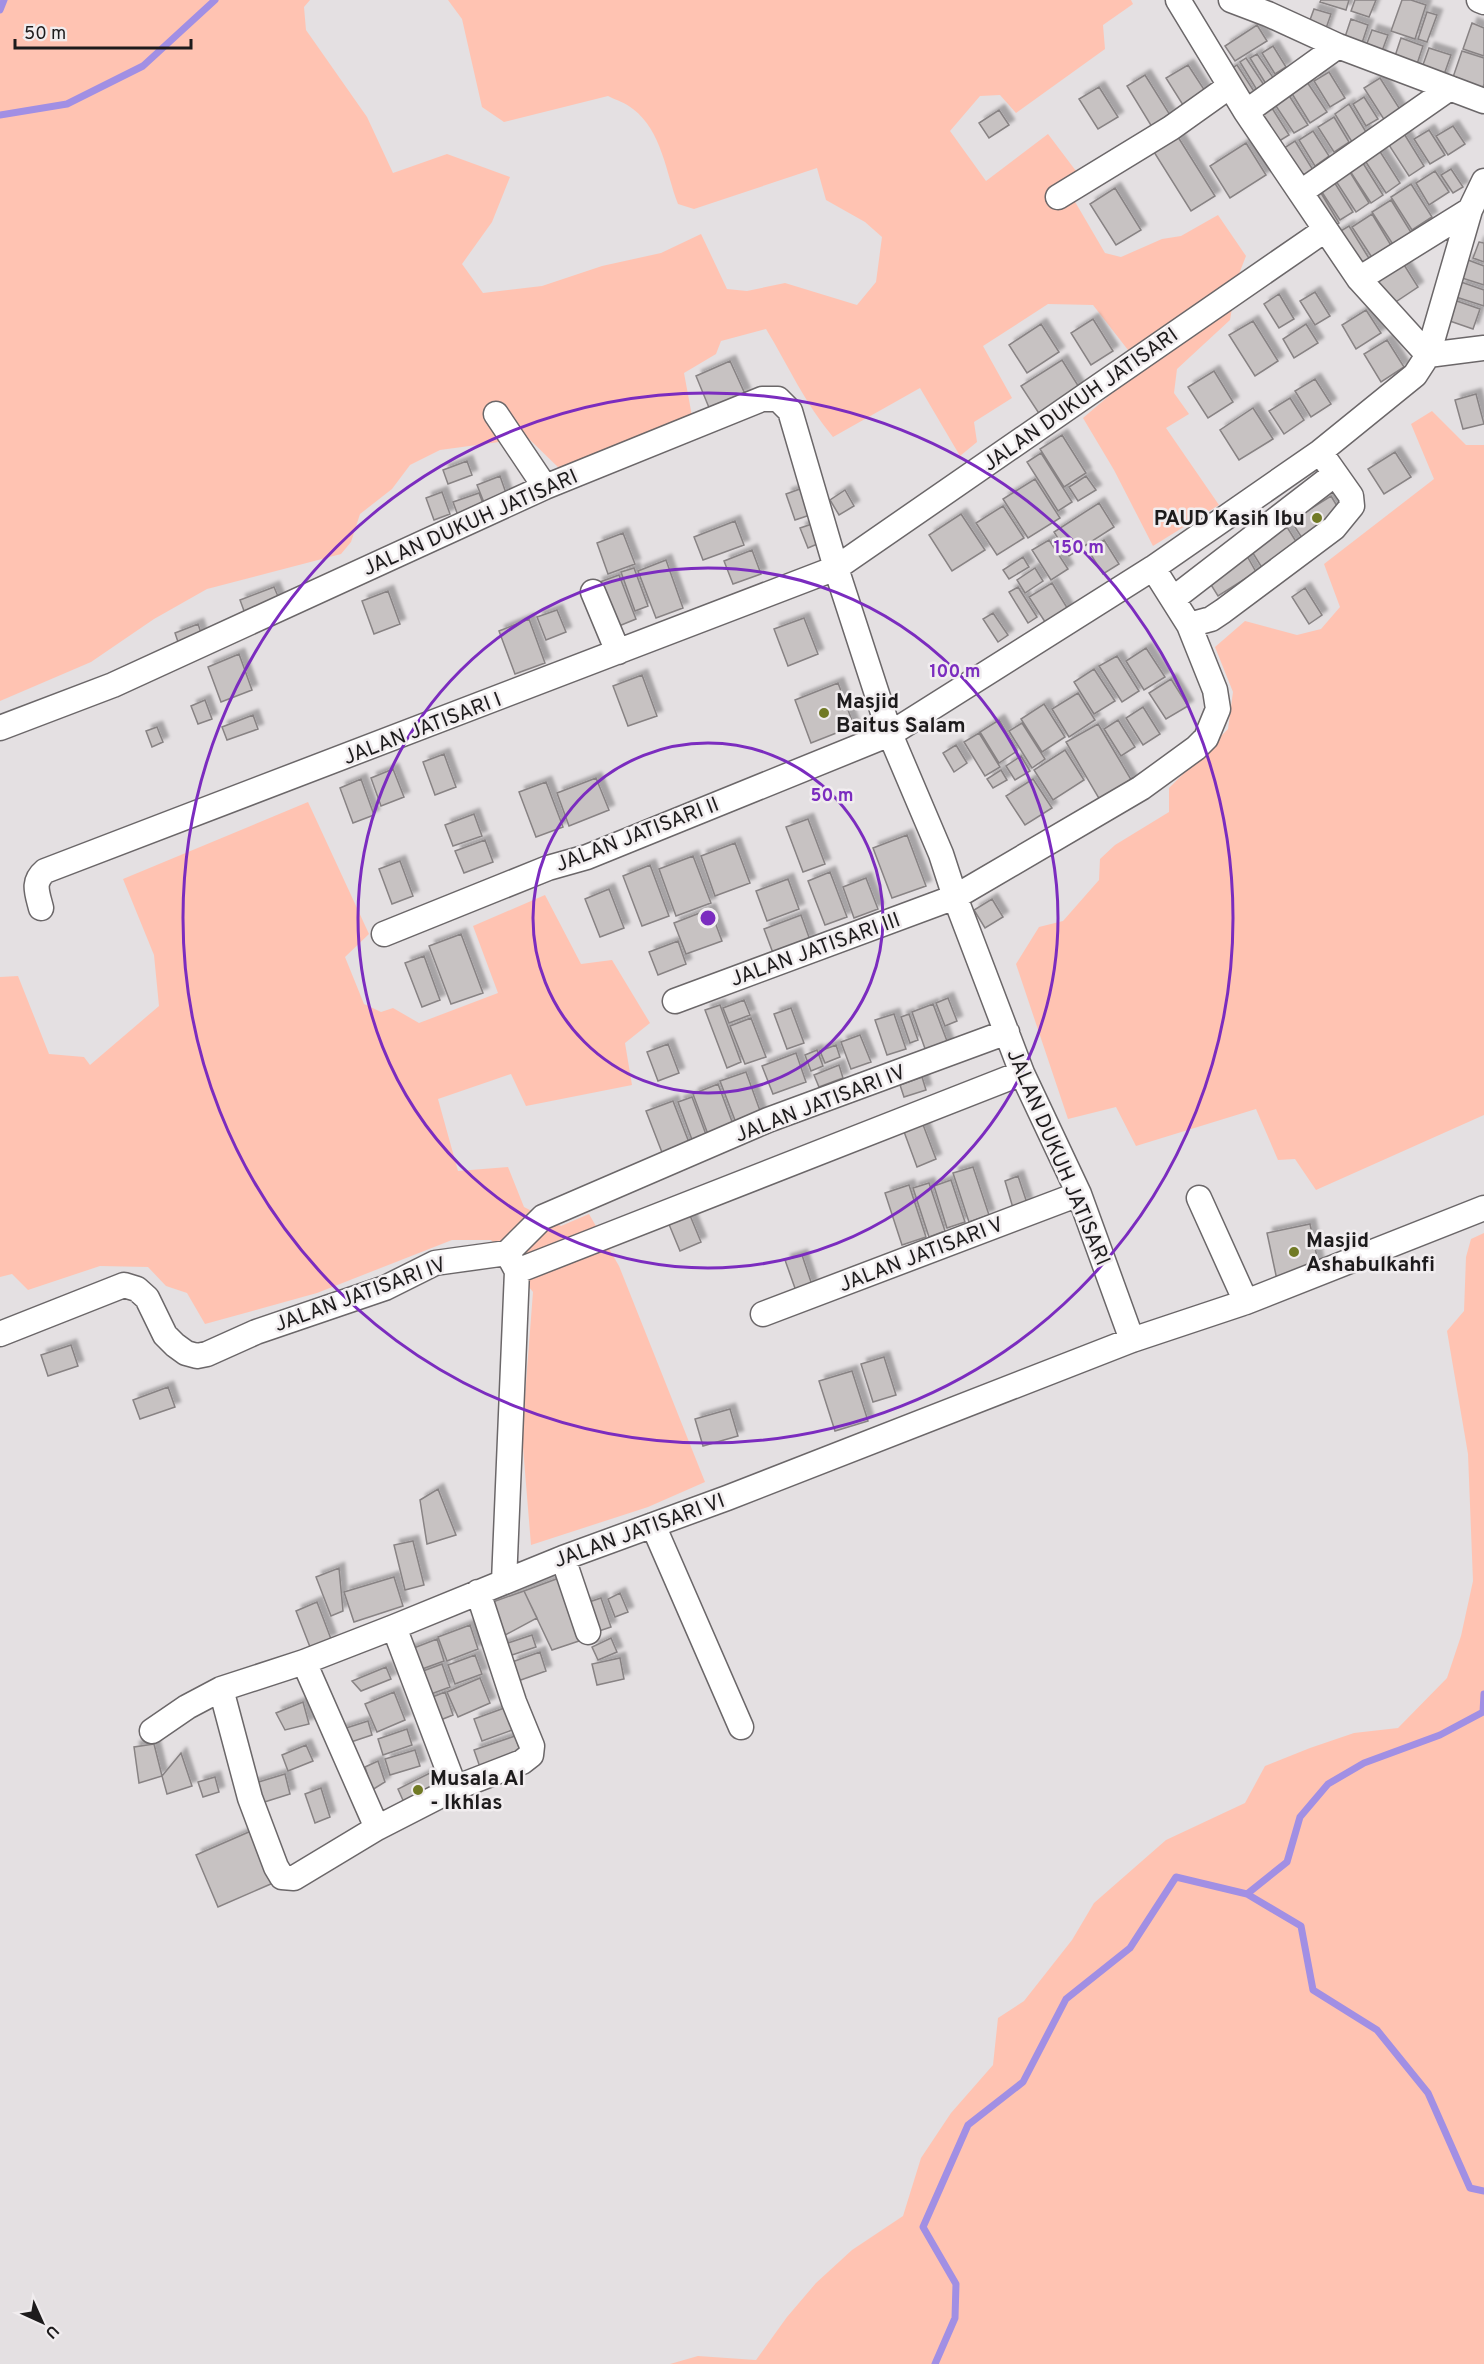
<svg xmlns="http://www.w3.org/2000/svg" width="1484" height="2364" font-family="Overpass,sans-serif">
<defs>
<filter id="shadow"><feDropShadow dx="5.5" dy="-5.5" stdDeviation="1.5" flood-color="#0004"/></filter>
</defs>
<rect width="100%" height="100%" fill="#e4e0e2"/>
<path fill="#ffc3b2" d="M0,0H310L304,7L306,30L367,117L393,173L447,154L510,177L492,222L462,264L483,293L542,286L602,266L661,253L701,234L727,289L747,291L785,283L857,305L876,282L882,237L865,222L826,200L817,168L694,209L678,204C666,173 662,131 633,109C626,103 616,100 608,96L504,122L482,107L462,19L448,0H1131L1133,4L1103,25L1105,49L1016,113L1000,95L980,96L950,131L986,181L1048,134L1079,175L1074,200L1105,253L1121,257L1162,239L1181,236L1218,215L1246,256L1237,279L1230,320L1177,369L1174,393L1189,414L1166,428L1219,505L1153,546L1114,470L1083,418L1138,371L1128,350L1093,305L1048,304L983,346L1012,398L974,422L977,442L960,456L920,388L833,437C805,404 788,365 766,329L721,341L716,354L684,373L692,416L560,469L528,438L440,450L410,465L392,489L360,514L351,542L341,554L207,589L154,619L91,662L0,701Z
M1432,411L1466,445H1484V1115L1316,1190L1295,1159L1278,1160L1256,1109L1136,1146L1116,1107L1068,1119L1016,964L1039,927L1063,921L1099,880L1100,859L1115,845L1169,812V788L1228,729L1233,692L1215,647L1245,621L1297,635L1321,629L1340,607L1324,564L1434,479L1411,424Z
M308,802L369,934L345,957L364,1004L381,1012L393,1008L419,1023L498,993L473,926L545,895L581,964L612,960L650,1023L625,1043L632,1085L526,1106L511,1074L438,1099L458,1171L508,1167L524,1207L561,1226L589,1214L619,1266L705,1482L648,1507L531,1545L522,1435L533,1292L491,1240H452L317,1293L205,1324L187,1293L166,1286L148,1267L100,1266L28,1290L12,1274L0,1277V977L18,976L49,1054L84,1057L90,1065L159,1006L154,955L123,879Z
M1484,1233V2364H670L698,2356L756,2360L787,2317L816,2283L852,2250L903,2216L921,2158L951,2113L993,2065L998,2018L1024,2001L1072,1940L1094,1903L1166,1840L1245,1803L1265,1766L1310,1748L1354,1733L1398,1728L1447,1678L1461,1636L1473,1581L1468,1454L1447,1331L1464,1311L1466,1257L1471,1239Z"/>
<g fill="none" stroke-linecap="round" stroke-linejoin="round">
<path stroke="#a18fe4" stroke-width="7" d="M0,10L4,0
M0,115L67,104L143,66L215,0
M1247,1894L1301,1926L1313,1990L1377,2030L1428,2093L1470,2188L1484,2191
M935,2364L955,2318L956,2284L923,2227L968,2125L1023,2082L1066,1999L1130,1948L1176,1877L1247,1894L1287,1862L1300,1817L1328,1784L1364,1763L1440,1735L1483,1712L1484,1694"/>
</g>
<path fill="#c7c2c2" stroke="#888384" stroke-width="1.5" filter="url(#shadow)" d="M1321,0H1349L1346,10L1320,2Z
M1355,0H1376L1369,17L1351,11Z
M1402,0H1411L1426,5L1415,39L1391,31Z
M1314,9L1331,14L1324,34L1307,28Z
M1427,12L1437,15L1427,42L1418,39Z
M1351,19L1368,25L1360,49L1343,43Z
M1472,23L1484,28V56L1463,49Z
M1257,25L1267,41L1235,61L1225,46Z
M1372,30L1388,35L1379,59L1363,54Z
M1401,38L1423,46L1414,73L1392,65Z
M1273,46L1286,67L1275,74L1262,53Z
M1429,48L1451,55L1441,83L1419,76Z
M1462,51L1484,58V84L1480,96L1450,86Z
M1257,54L1274,79L1266,84L1250,58Z
M1246,58L1264,85L1257,90L1240,62Z
M1188,65L1205,91L1183,105L1166,78Z
M1237,65L1257,96L1244,104L1225,73Z
M1329,72L1345,98L1330,107L1314,81Z
M1145,75L1170,115L1152,127L1127,86Z
M1380,78L1401,111L1385,121L1364,88Z
M1307,82L1327,112L1310,123L1291,92Z
M1099,87L1118,117L1098,129L1079,99Z
M1288,94L1308,125L1294,133L1274,103Z
M1364,97L1378,119L1366,126L1353,104Z
M1349,104L1366,132L1352,142L1335,114Z
M1270,105L1289,135L1276,143L1257,113Z
M999,110L1009,125L989,138L979,123Z
M1334,117L1349,142L1334,152L1318,127Z
M1453,126L1465,144L1448,155L1436,136Z
M1429,130L1445,155L1430,164L1414,139Z
M1313,131L1329,156L1315,166L1299,140Z
M1403,132L1424,166L1409,176L1387,142Z
M1178,137L1215,196L1191,211L1154,152Z
M1295,141L1313,170L1299,178L1281,150Z
M1246,143L1266,175L1230,198L1210,166Z
M1379,150L1400,183L1386,193L1364,159Z
M1361,160L1383,195L1371,203L1348,168Z
M1348,169L1369,203L1356,212L1334,178Z
M1451,169L1463,187L1453,193L1441,175Z
M1435,171L1449,192L1429,205L1416,183Z
M1331,177L1353,212L1340,220L1318,186Z
M1411,184L1432,217L1412,230L1391,197Z
M1115,188L1141,230L1116,245L1090,204Z
M1318,188L1339,223L1328,230L1306,196Z
M1391,200L1412,234L1394,246L1372,212Z
M1372,214L1392,247L1373,259L1352,227Z
M1349,226L1370,260L1355,269L1334,235Z
M1479,242L1484,243V262L1473,258Z
M1401,260L1418,287L1391,305L1373,278Z
M1468,260L1484,266V285L1462,278Z
M1461,282L1484,290V306L1456,297Z
M1315,292L1330,316L1315,325L1300,301Z
M1279,294L1294,319L1279,328L1264,304Z
M1451,299L1480,309L1473,329L1444,319Z
M1366,310L1381,333L1356,349L1342,325Z
M1093,319L1113,351L1091,365L1071,333Z
M1253,321L1278,361L1255,376L1229,335Z
M1041,324L1059,352L1027,373L1009,345Z
M1306,324L1318,343L1294,358L1283,339Z
M1387,340L1404,367L1381,382L1364,354Z
M1062,360L1082,392L1042,418L1021,386Z
M730,361L745,394L710,410L696,376Z
M1214,371L1233,402L1208,418L1188,387Z
M1315,379L1331,404L1311,417L1295,391Z
M1476,394L1484,424L1463,429L1455,400Z
M1290,398L1304,420L1284,434L1269,411Z
M1253,408L1273,439L1239,460L1220,430Z
M1062,435L1086,473L1064,487L1040,449Z
M1395,452L1411,477L1384,494L1368,469Z
M1041,453L1072,502L1058,511L1027,462Z
M467,461L472,475L448,484L443,470Z
M500,476L507,496L485,505L477,485Z
M1086,476L1096,490L1078,501L1069,487Z
M1035,479L1060,518L1028,538L1003,499Z
M800,489L810,515L795,520L786,494Z
M845,490L854,506L839,515L830,500Z
M442,492L450,514L434,520L426,498Z
M479,493L486,511L460,521L453,502Z
M1331,496L1343,516L1304,541L1291,521Z
M1099,503L1114,527L1069,556L1054,532Z
M1003,506L1024,538L997,555L976,523Z
M961,514L985,550L952,571L929,535Z
M735,521L744,545L703,560L694,537Z
M815,523L822,542L808,548L800,528Z
M1287,527L1300,548L1264,571L1251,550Z
M623,533L635,564L608,574L597,543Z
M1049,540L1068,569L1051,580L1032,550Z
M1104,540L1119,564L1103,574L1088,550Z
M752,550L761,574L733,584L724,561Z
M1247,556L1256,572L1218,596L1208,580Z
M1023,557L1029,567L1009,579L1003,570Z
M666,560L683,608L656,618L638,571Z
M634,568L648,606L635,611L621,572Z
M1035,568L1043,581L1025,593L1017,580Z
M619,575L636,619L614,628L597,583Z
M1052,583L1069,611L1047,625L1029,597Z
M274,587L282,606L247,619L240,600Z
M1018,587L1037,617L1028,623L1009,592Z
M1305,588L1322,615L1309,624L1292,597Z
M388,591L400,624L374,634L362,601Z
M557,610L566,632L546,640L537,617Z
M993,613L1008,635L998,642L983,619Z
M804,618L818,654L788,666L774,629Z
M529,619L545,663L515,674L499,631Z
M198,624L204,642L181,651L175,633Z
M1146,648L1165,677L1144,690L1126,661Z
M239,654L252,690L221,702L208,667Z
M1117,656L1139,691L1122,702L1099,666Z
M1094,669L1115,701L1094,714L1074,682Z
M642,675L657,716L628,726L613,686Z
M1171,679L1188,706L1166,719L1149,693Z
M838,683L854,726L811,743L795,700Z
M1078,693L1095,720L1069,737L1052,709Z
M205,700L212,719L198,724L191,706Z
M1044,704L1065,737L1042,752L1021,719Z
M1143,707L1160,734L1143,745L1126,718Z
M253,715L258,729L227,740L222,727Z
M999,720L1017,751L999,763L980,732Z
M1118,720L1135,747L1121,756L1104,729Z
M1022,723L1045,759L1032,768L1009,731Z
M1098,724L1136,788L1104,807L1066,742Z
M157,727L163,742L152,747L146,731Z
M979,733L1000,767L985,776L964,742Z
M956,745L967,763L954,772L943,753Z
M1065,750L1084,780L1053,800L1034,770Z
M444,754L456,787L435,795L423,762Z
M1021,756L1030,771L1015,780L1006,766Z
M393,769L404,797L381,806L371,778Z
M1001,770L1007,780L993,788L987,779Z
M596,778L609,810L569,826L557,793Z
M361,779L374,815L353,823L340,788Z
M1033,779L1052,808L1025,825L1006,796Z
M546,782L563,827L536,837L519,792Z
M474,814L482,836L453,846L445,825Z
M808,819L825,864L803,872L786,827Z
M907,835L926,886L892,898L873,848Z
M485,840L493,862L464,873L455,851Z
M735,843L750,883L715,896L701,856Z
M693,856L711,903L676,916L659,869Z
M400,861L413,896L392,904L379,869Z
M650,865L669,916L642,926L623,876Z
M830,872L847,917L825,925L808,881Z
M866,878L878,909L854,918L843,887Z
M788,879L799,909L767,921L756,891Z
M609,889L624,928L600,937L585,899Z
M992,899L1003,917L985,928L974,910Z
M710,909L722,941L686,954L674,923Z
M801,915L810,940L773,953L764,929Z
M461,934L483,993L451,1004L429,946Z
M678,941L686,964L658,975L649,952Z
M424,956L440,1000L422,1007L405,963Z
M948,998L957,1021L945,1026L936,1003Z
M744,1000L750,1015L729,1023L723,1008Z
M933,1004L950,1049L928,1057L912,1012Z
M720,1005L741,1062L727,1068L705,1010Z
M791,1008L804,1043L787,1049L774,1014Z
M894,1014L906,1049L887,1055L875,1020Z
M909,1014L918,1040L910,1043L901,1017Z
M751,1018L766,1057L745,1064L730,1026Z
M860,1035L871,1062L851,1069L841,1042Z
M668,1044L679,1073L658,1081L647,1052Z
M836,1045L840,1057L825,1063L820,1051Z
M817,1050L823,1066L811,1071L805,1055Z
M796,1053L806,1082L773,1094L762,1066Z
M839,1065L843,1078L819,1087L814,1075Z
M746,1072L763,1119L738,1128L720,1081Z
M922,1077L926,1090L904,1097L900,1085Z
M718,1084L734,1127L709,1137L693,1094Z
M692,1097L708,1140L694,1145L678,1102Z
M673,1101L690,1145L663,1155L646,1111Z
M922,1122L936,1159L917,1167L903,1129Z
M973,1167L989,1215L969,1222L953,1173Z
M1018,1176L1027,1203L1013,1208L1005,1181Z
M951,1180L965,1222L947,1228L934,1186Z
M929,1183L945,1231L929,1237L913,1188Z
M909,1185L926,1237L902,1245L885,1193Z
M689,1213L701,1242L680,1251L668,1222Z
M1310,1224L1320,1271L1277,1280L1267,1233Z
M802,1255L812,1285L796,1291L785,1260Z
M71,1345L78,1366L48,1376L41,1355Z
M884,1357L896,1395L873,1402L861,1364Z
M852,1371L868,1421L835,1431L819,1381Z
M168,1387L175,1407L140,1419L133,1400Z
M730,1409L738,1436L703,1446L695,1419Z
M438,1489L456,1535L427,1544L420,1500Z
M413,1541L424,1585L405,1590L394,1545Z
M339,1568L343,1611L331,1616L316,1577Z
M394,1577L403,1606L354,1622L344,1592Z
M559,1578L582,1640L552,1650L524,1591Z
M524,1591L537,1618L496,1640L487,1604Z
M620,1593L628,1612L615,1617L608,1599Z
M601,1598L611,1627L590,1634L580,1605Z
M317,1602L331,1639L310,1647L296,1611Z
M470,1625L478,1649L447,1661L438,1637Z
M532,1635L536,1647L503,1658L499,1646Z
M611,1638L617,1652L598,1660L592,1647Z
M437,1639L444,1661L414,1672L406,1651Z
M540,1652L546,1671L518,1681L512,1662Z
M475,1655L482,1674L455,1684L448,1665Z
M620,1658L624,1679L597,1685L592,1664Z
M442,1664L450,1687L423,1697L415,1674Z
M386,1667L391,1679L361,1691L352,1681Z
M480,1678L490,1703L458,1717L447,1692Z
M394,1692L405,1720L377,1732L365,1704Z
M445,1692L453,1715L433,1723L425,1700Z
M303,1702L309,1724L285,1730L276,1713Z
M507,1707L515,1729L482,1741L474,1719Z
M368,1721L372,1735L345,1744L340,1730Z
M407,1729L412,1745L383,1755L378,1739Z
M515,1736L523,1759L482,1773L474,1750Z
M154,1744L162,1776L139,1783L134,1747Z
M306,1745L313,1761L288,1771L282,1755Z
M415,1750L420,1766L390,1775L385,1759Z
M181,1753L192,1786L167,1794L162,1776Z
M378,1761L385,1782L372,1790L365,1767Z
M430,1773L439,1792L406,1807L398,1789Z
M285,1774L290,1794L258,1804L252,1784Z
M215,1777L219,1792L203,1797L198,1782Z
M321,1788L330,1817L315,1823L305,1794Z
M251,1831L273,1883L218,1907L196,1855Z"/>
<g fill="none" stroke-linecap="round" stroke-linejoin="round">
<g stroke="#6b6769" stroke-width="27">
<path id="minor" d="M1178,0L1246,112L1359,279L1428,355
M1231,0L1268,14L1338,46L1484,101
M1479,0L1484,2
M1246,112L1338,46
M1301,192L1450,88
M1058,197L1171,128L1230,86
M1359,279L1470,210
M1428,355L1484,348
M496,414L545,487
M593,592L618,652
M1173,599L1335,474
M1189,625L1211,619L1223,611L1334,528L1352,506L1351,496L1320,452
M0,728L113,685L545,487L762,399H778L790,411L836,568L890,734L941,854L955,897L1022,1073L1079,1194L1132,1340
M41,908C37,892 32,882 45,871L836,568L1325,230
M384,934L548,868L587,857L890,734L1153,568L1320,452L1415,375L1428,355L1470,210L1484,181
M675,1001L955,897L1141,788L1196,748L1206,738L1218,709L1215,690L1189,625L1153,568
M1199,1198L1246,1302
M517,1271L1022,1073
M763,1314L1079,1194
M0,1334L124,1285L137,1289L147,1298L165,1335L175,1345L186,1353L197,1356L207,1354L256,1332L385,1288L435,1263L507,1253L543,1217L768,1120L1007,1032
M653,1525L741,1727
M563,1558L588,1632
M504,1582L517,1271L510,1258
M394,1627L455,1788
M304,1662L377,1828
M221,1689L250,1798L276,1867L282,1877L294,1878L377,1828L455,1788L522,1762L531,1755L532,1746L514,1702L478,1592
M152,1731L187,1707L221,1689L304,1662L394,1627L563,1558L727,1498L1132,1340L1246,1302L1484,1208"/>
</g>
<use href="#minor" stroke="#fff" stroke-width="24"/>
</g>
<g fill="none" stroke="#7b2cbf" stroke-width="3">
<circle cx="708" cy="918" r="175"/>
<circle cx="708" cy="918" r="350"/>
<circle cx="708" cy="918" r="525"/>
</g>
<g fill="#717a25" stroke="#f1edef" stroke-width="2">
<circle cx="1317" cy="518" r="6"/>
<circle cx="824" cy="713" r="6"/>
<circle cx="1294" cy="1252" r="6"/>
<circle cx="418" cy="1790" r="6"/>
</g>
<g text-anchor="middle" stroke-width="5" stroke-linejoin="round" paint-order="stroke">
<g font-size="21" fill="#1d1b1c" stroke="#f1edef">
<text transform="translate(1080 399) rotate(-35)" y="7">JALAN DUKUH JATISARI</text>
<text transform="translate(470 522) rotate(-24)" y="7">JALAN DUKUH JATISARI</text>
<text transform="translate(422 728) rotate(-21)" y="7">JALAN JATISARI I</text>
<text transform="translate(637 834) rotate(-21)" y="7">JALAN JATISARI II</text>
<text transform="translate(815 949) rotate(-20)" y="7">JALAN JATISARI III</text>
<text transform="translate(820 1103) rotate(-21)" y="7">JALAN JATISARI IV</text>
<text transform="translate(1059 1157) rotate(67)" y="7">JALAN DUKUH JATISARI</text>
<text transform="translate(921 1254) rotate(-21)" y="7">JALAN JATISARI V</text>
<text transform="translate(360 1294) rotate(-20)" y="7">JALAN JATISARI IV</text>
<text transform="translate(639 1530) rotate(-20)" y="7">JALAN JATISARI VI</text>
</g>
<g font-size="21" font-weight="bold" fill="#1d1b1c" stroke="#f1edef" text-anchor="start">
<text x="1305" y="525" text-anchor="end">PAUD Kasih Ibu</text>
<text x="836" y="708">Masjid<tspan x="836" dy="24">Baitus Salam</tspan></text>
<text x="1306" y="1247">Masjid<tspan x="1306" dy="24">Ashabulkahfi</tspan></text>
<text x="430" y="1785">Musala Al<tspan x="430" dy="24">- Ikhlas</tspan></text>
</g>
</g>
<circle cx="708" cy="918" r="9" fill="#7b2cbf" stroke="#f1edef" stroke-width="3"/>
<g font-size="18" text-anchor="middle" font-weight="bold" fill="#7b2cbf" stroke="#f1edef" stroke-width="5" stroke-linejoin="round" paint-order="stroke">
<text x="1079" y="553">150 m</text>
<text x="955" y="677">100 m</text>
<text x="832" y="801">50 m</text>
</g>
<g transform="translate(42 2322) rotate(135)" stroke="#f1edef" stroke-width="4.5" paint-order="stroke">
<path d="M0-4.5L10 22L0 15L-10 22Z" fill="#1d1b1c"/>
<text y="-9" font-size="16" font-weight="bold" text-anchor="middle" fill="#1d1b1c">U</text>
</g>
<path d="M15 39v9h176v-9" fill="none" stroke="#1d1b1c" stroke-width="3"/>
<text x="24" y="39" font-size="18" fill="#1d1b1c" stroke="#f1edef" stroke-width="4.5" paint-order="stroke">50 m</text>
</svg>
